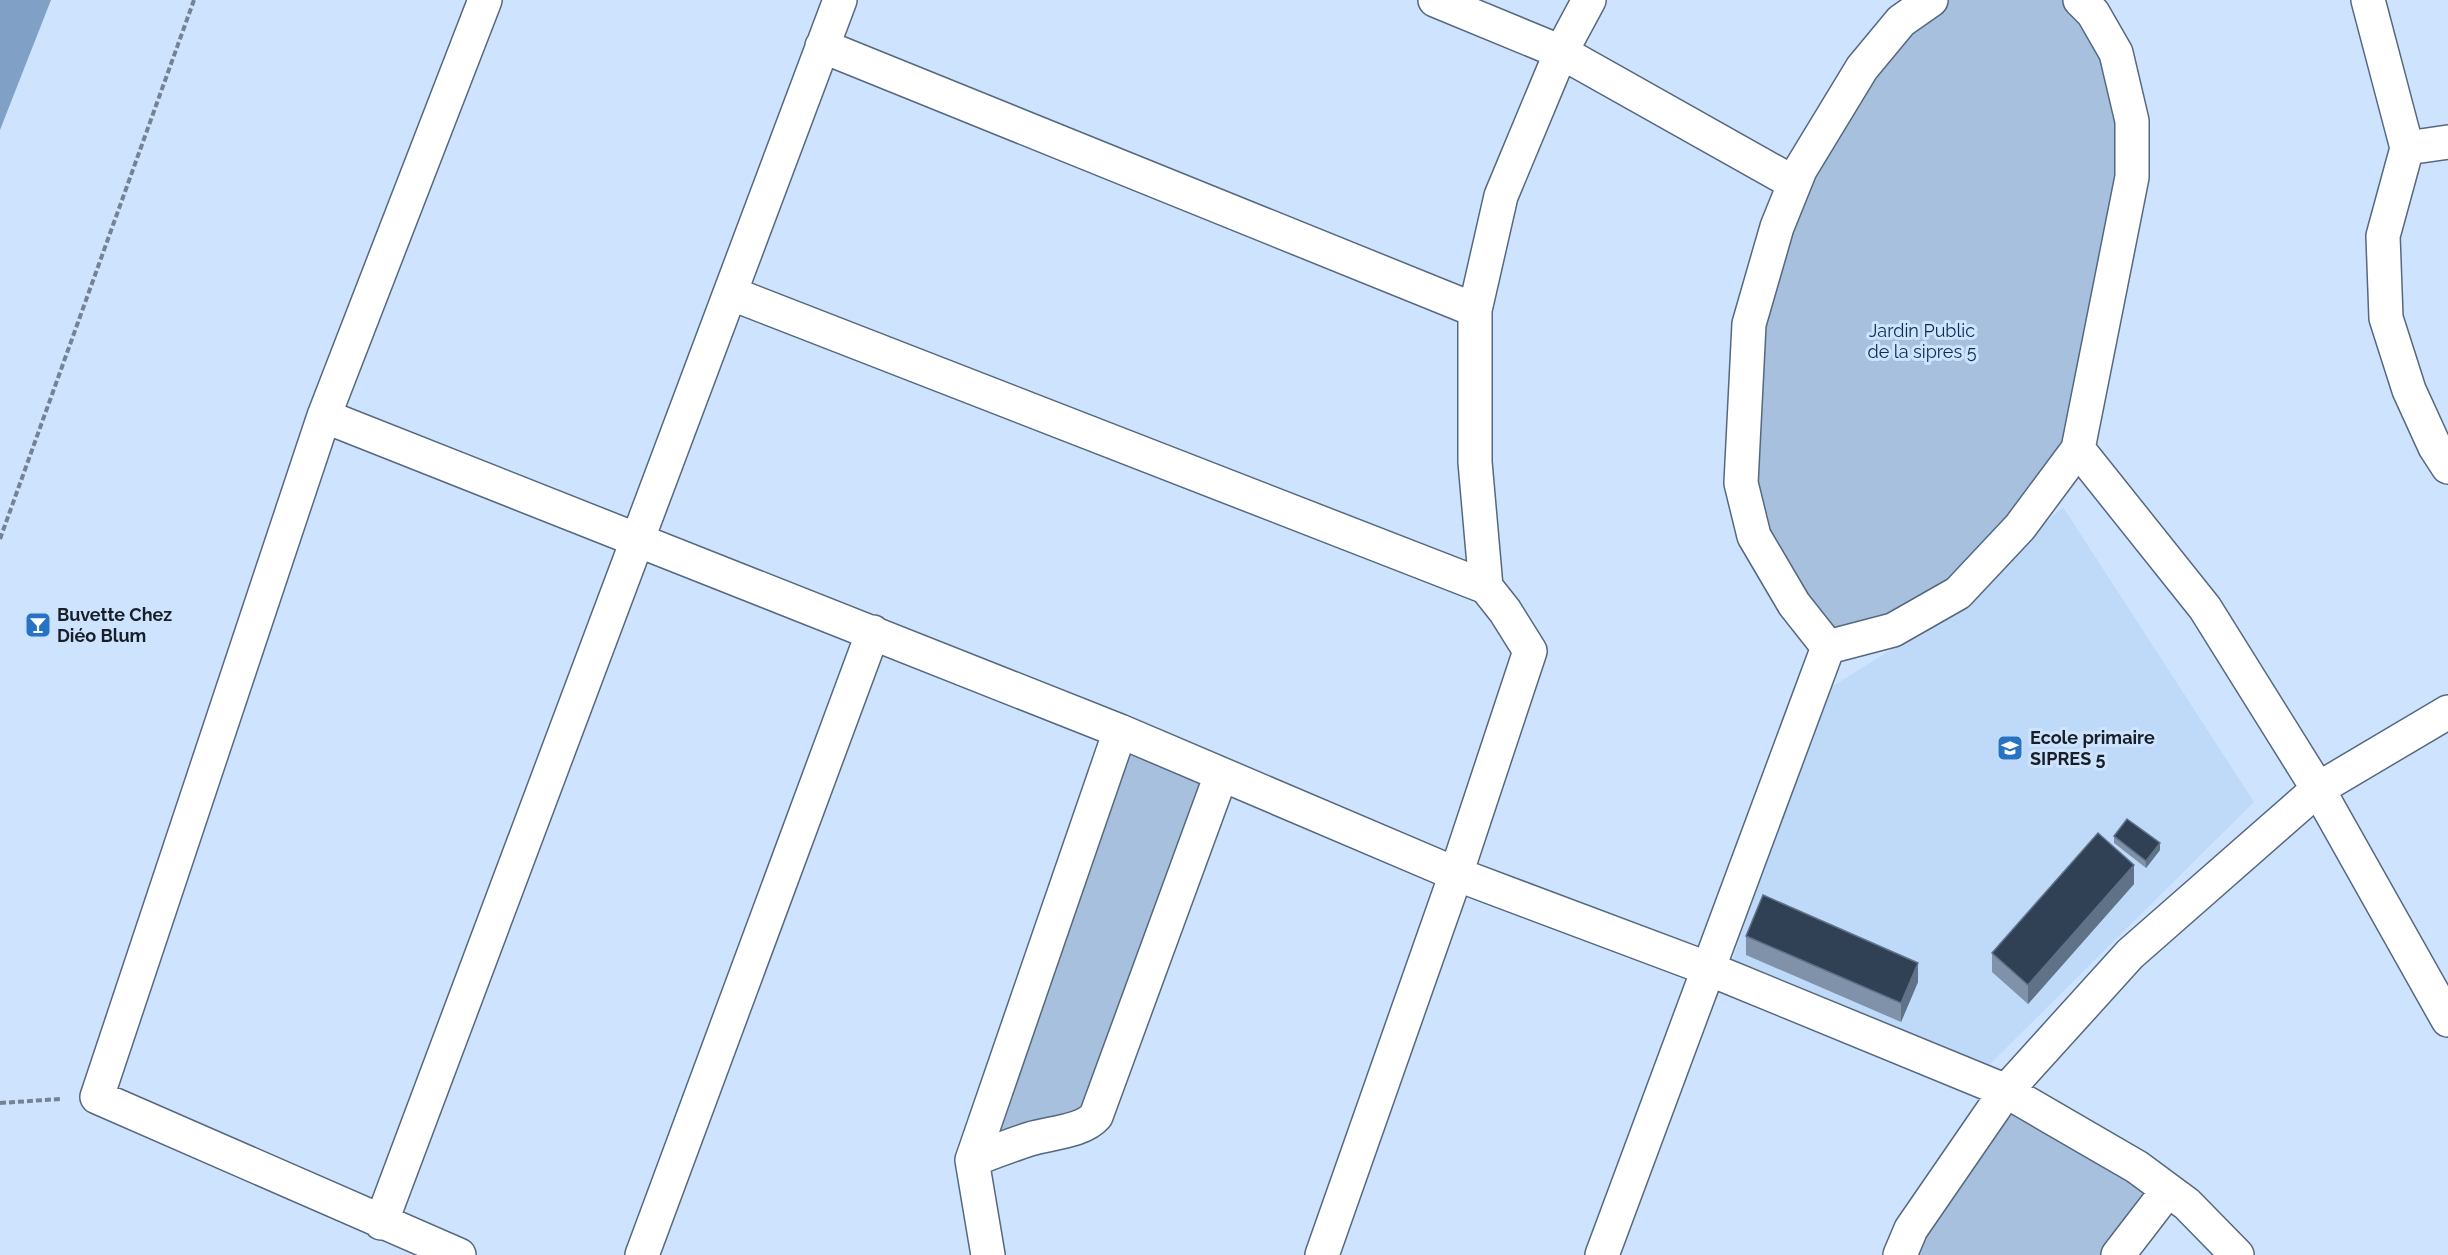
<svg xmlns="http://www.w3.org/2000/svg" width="2448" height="1255" font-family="Raleway,sans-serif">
<rect width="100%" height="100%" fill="#cee4fe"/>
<path fill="#bfd9f9" d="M2063,507L2254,802L1983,1071L1732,962L1820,694L1931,625Z"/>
<path fill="#a7c0de" d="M1949,0H2071L2115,59L2138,179L2076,446L1955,591L1825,636L1763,532L1738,432L1743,326L1856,67Z
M1116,740L1219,777L1093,1116L968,1151Z
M2000,1098L2164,1196L2120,1255H1906Z"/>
<path fill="#81a0c6" d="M0,0H51L0,130Z"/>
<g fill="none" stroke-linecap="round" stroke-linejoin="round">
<g stroke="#55687f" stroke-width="36">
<path id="minor" d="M1435,0L1561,52L1794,183
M2080,0L2093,13L2116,53L2132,121V177L2078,449L2205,608L2318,789L2448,1020
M2368,0L2407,148L2383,236L2386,318L2409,390L2435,447L2448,467
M822,46L1475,310
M2407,148L2448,142
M730,293L1486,587
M324,416L1120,731L1456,874L1709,969L2006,1091L2137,1167L2187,1204L2237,1255
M1828,647L1794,604L1754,536L1741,483L1749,324L1777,227L1800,170L1862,68L1901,21L1931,0
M1828,647L1893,630L1958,593L2020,527L2078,449
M972,1160C991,1153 1011,1145 1030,1139C1049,1133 1082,1132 1096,1116L1221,775
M381,1223L840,0
M459,1255L97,1097L324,416L485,0
M642,1255L873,632
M988,1255L972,1160L1120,731
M1322,1255L1456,874L1530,651L1505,611L1486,587L1475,462V310L1501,196L1561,52L1589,0
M1602,1255L1828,647
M1900,1255L1911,1229L2006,1091L2130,954L2318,789L2448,712
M2118,1255L2168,1190"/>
</g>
<path stroke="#738294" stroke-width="4" stroke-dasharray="6 3" stroke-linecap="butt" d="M0,539L194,0
M0,1103L60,1099"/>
<use href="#minor" stroke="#fff" stroke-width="33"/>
</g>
<path fill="#7f92aa" d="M2114,836L2160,850L2146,868L2114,843Z
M2134,884L2028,1004L1992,972V953Z
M1746,936L1918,982L1901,1022L1746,955Z"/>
<path fill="#5f7288" d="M2160,843V850L2146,868V861Z
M2134,865V884L2028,1004V985Z
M1918,963V982L1901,1022V1003Z"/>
<path fill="#304156" stroke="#5f7288" stroke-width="1.5" d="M2127,819L2160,843L2146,861L2114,836Z
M2098,833L2134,865L2028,985L1992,953Z
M1763,895L1918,963L1901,1003L1746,936Z"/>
<defs>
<g id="bar-square" transform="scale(1.35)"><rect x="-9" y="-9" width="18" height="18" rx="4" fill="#2772c2" stroke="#cee4fe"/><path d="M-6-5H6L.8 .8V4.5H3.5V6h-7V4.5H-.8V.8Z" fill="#fff"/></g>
<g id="school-square" transform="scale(1.35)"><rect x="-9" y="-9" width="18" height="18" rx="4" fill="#2772c2" stroke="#cee4fe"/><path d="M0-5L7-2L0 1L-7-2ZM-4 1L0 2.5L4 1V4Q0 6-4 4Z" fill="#fff"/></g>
</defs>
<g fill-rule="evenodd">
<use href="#bar-square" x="38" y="625"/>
<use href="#school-square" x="2010" y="748"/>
</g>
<g text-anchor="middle" stroke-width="6" stroke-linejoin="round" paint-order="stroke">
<g font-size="18" fill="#0a2c50" stroke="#cee4fe">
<text x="1922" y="337">Jardin Public<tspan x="1922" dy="21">de la sipres 5</tspan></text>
</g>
<g font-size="18" font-weight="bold" fill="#181f29" stroke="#cee4fe" text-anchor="start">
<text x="57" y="621">Buvette Chez<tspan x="57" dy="21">Diéo Blum</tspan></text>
<text x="2030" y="744">Ecole primaire<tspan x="2030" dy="21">SIPRES 5</tspan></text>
</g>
</g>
</svg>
